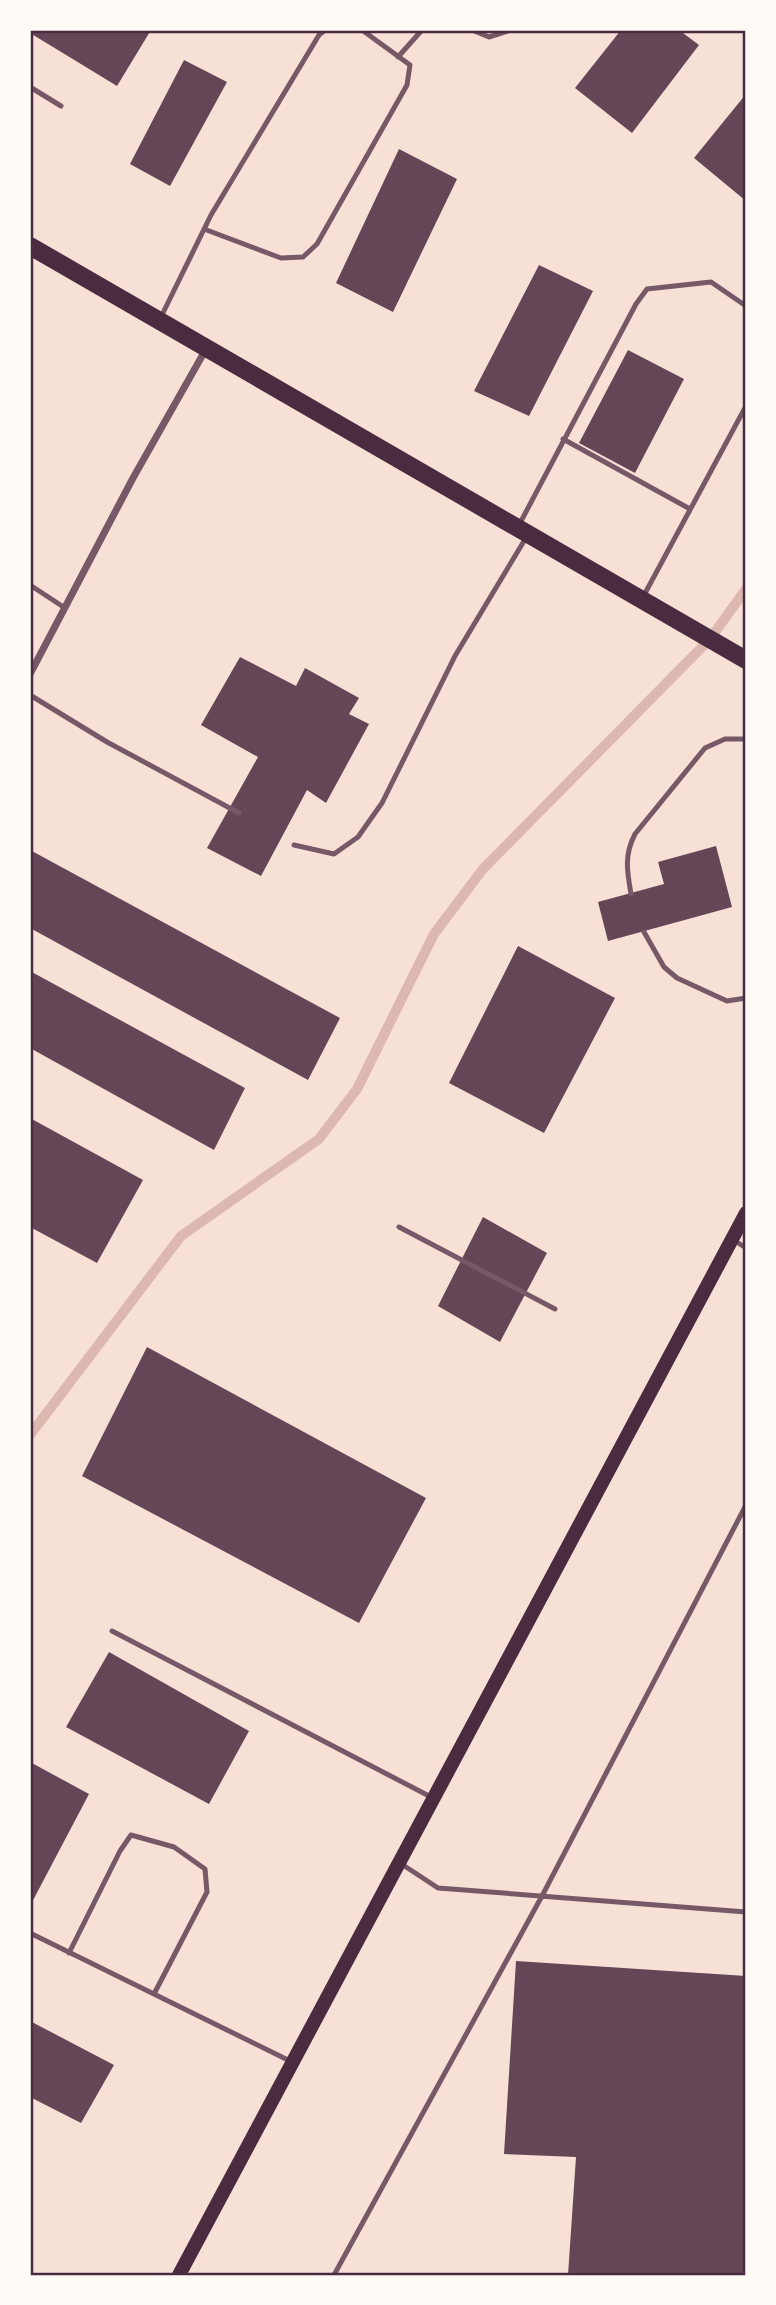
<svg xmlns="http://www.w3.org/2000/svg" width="776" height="2305" font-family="'Times New Roman',serif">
<rect width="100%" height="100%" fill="#f7e1d7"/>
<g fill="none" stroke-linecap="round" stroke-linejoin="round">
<path stroke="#dcb8b0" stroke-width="10" d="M30,1435L181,1236L319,1139L357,1089L434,934L483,869L710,639L746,589"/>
</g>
<path fill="#644757" d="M30,30H151L117,86L30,33Z
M621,30H679L699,45L632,133L575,88Z
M184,60L227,82L170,186L130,164Z
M746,94V201L694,158Z
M399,149L457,179L393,312L336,283Z
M539,265L593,291L529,416L474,391Z
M628,350L684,379L635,473L579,443Z
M240,657L296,686L305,668L359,698L349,714L369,724L326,803L307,790L261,876L207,848L258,757L201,725Z
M716,846L732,907L608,941L598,902L664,884L658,862Z
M30,850L340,1018L308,1080L30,928Z
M518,946L615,998L544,1133L449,1083Z
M30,971L245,1088L214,1150L30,1048Z
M30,1118L143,1180L97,1263L30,1227Z
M483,1217L547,1253L500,1342L438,1306Z
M147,1347L426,1498L359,1623L82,1476Z
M109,1652L249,1731L209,1804L66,1727Z
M30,1762L89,1794L30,1906Z
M516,1961L746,1976V2275H568L576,2157L504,2154Z
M30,2021L114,2065L81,2123L30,2097Z"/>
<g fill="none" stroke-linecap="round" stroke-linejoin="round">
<path stroke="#755966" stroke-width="5" d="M472,30L489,37L511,30
M398,57L422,30
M30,87L61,106
M204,229L281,258L303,257L317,244L407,85L410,65L362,30
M160,319L211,215L319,35L325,30
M563,439L690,509
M519,525L636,304L647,289L711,282L746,306
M30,585L65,608
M643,597L746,406
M30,695L107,742L239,813
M294,845L334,854L358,837L382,803L455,656L527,536
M631,894C627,871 624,855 635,834L705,748L725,739H746
M644,932L664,967L677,978L727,1001L746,998
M399,1227L555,1309
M732,1239L746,1248
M112,1631L431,1797
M400,1863L438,1888L746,1912
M30,1933L290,2061
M69,1953L120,1851L131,1835L174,1847L205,1869L207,1892L154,1994
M334,2275L542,1896L746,1505"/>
<path stroke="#755966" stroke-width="7" d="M30,674L133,478L206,349"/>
<path stroke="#4a2c40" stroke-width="14" d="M179,2275L746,1213"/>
<path stroke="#4a2c40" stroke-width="18" d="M30,246L746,660"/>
</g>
<rect width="776" height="2305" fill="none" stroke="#fffaf5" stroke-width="63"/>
<rect x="32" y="32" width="712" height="2242" fill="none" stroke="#4a2c40" stroke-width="2.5"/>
</svg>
